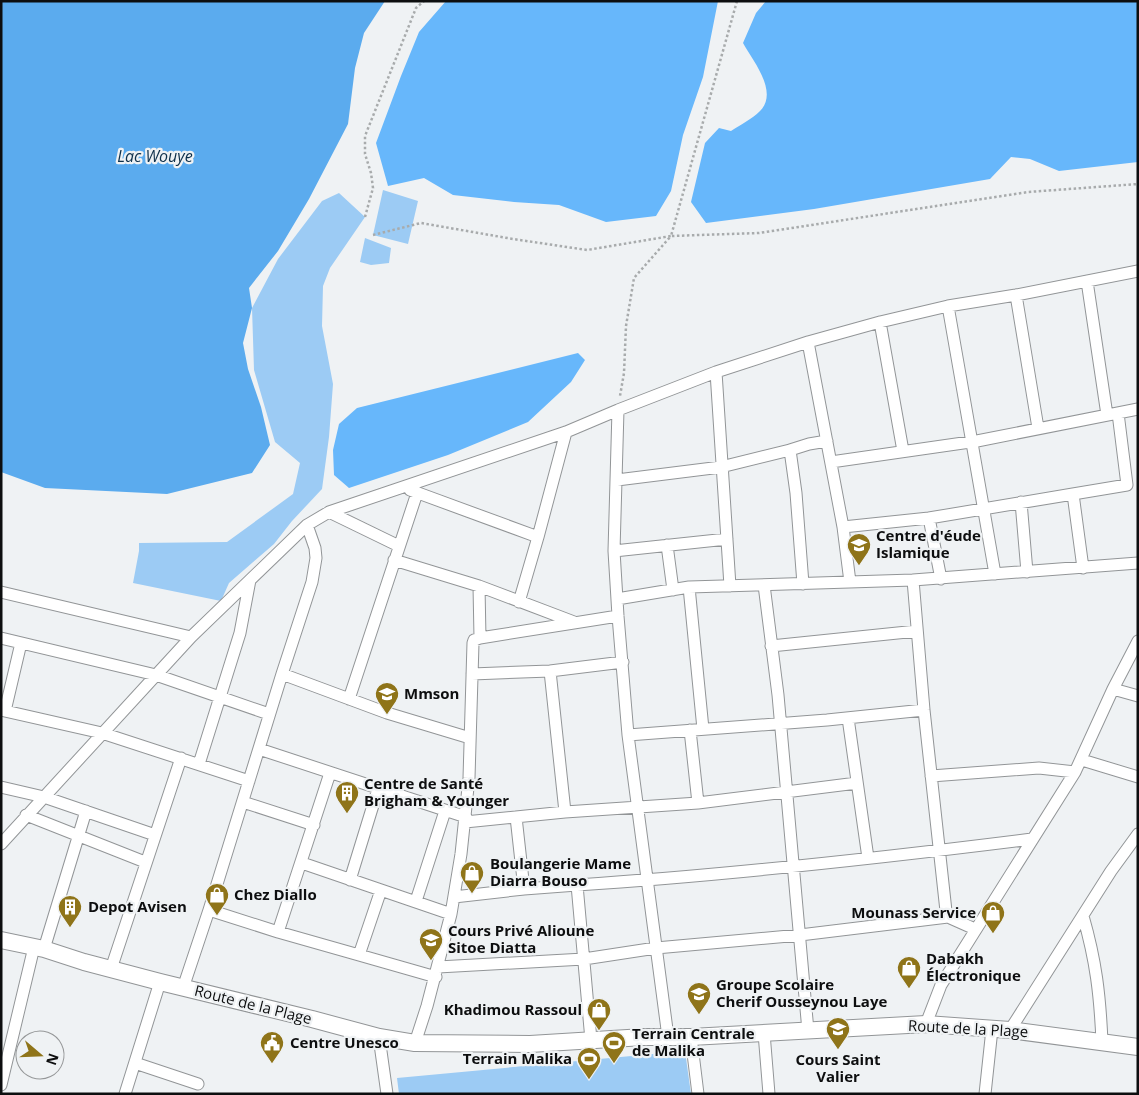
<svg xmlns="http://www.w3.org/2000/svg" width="1139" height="1095" font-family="'Open Sans',sans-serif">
<rect width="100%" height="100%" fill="#eff2f4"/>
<path fill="#9ccbf4" d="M383,190L418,201L408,244L373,235Z
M339,193L365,217L330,268L323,286L322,326L333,384L329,437L322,489L292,521L274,544L229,583L221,601L133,583L139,551V543L227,542L293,494L300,463L275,442L254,370L252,308L278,259L322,201Z
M365,238L391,248L389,263L371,265L360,262Z
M685,1051L691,1094H399L397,1078Z"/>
<path fill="#67b7fb" d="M446,1H718L703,77L683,135L671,191L656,216L606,222L559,205L514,202L453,195L424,178L388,186L376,143L401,76L419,32Z
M766,1H1138V162L1059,171L1030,159L1011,157L990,179L814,209L706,223L691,202L705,143L719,128L731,131C740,125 752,119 760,111C779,92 753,61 743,43L756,13Z
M578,353L585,360L571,382L528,422L448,455L349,488L334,475L333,450L339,424L357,408Z"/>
<path fill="#5babee" d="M1,1H385L364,33L355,68L348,124L309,199L278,251L249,288L252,308L243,343L248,369L261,407L270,445L252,473L167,494L45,488L1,472Z"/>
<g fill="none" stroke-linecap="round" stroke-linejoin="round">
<g stroke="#929597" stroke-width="13">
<path id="street" d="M1087,281L1107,415
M1016,295L1038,428
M948,306L995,574
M880,322L903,451
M808,342L843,527
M716,372L730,586
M618,410L614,551L618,616L628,735L668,1037
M831,462L977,441L1138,409
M617,480L721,467L790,450
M410,490L538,537L519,602
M1021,502L1027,572
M329,512L399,546
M929,518L1073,494
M538,537L566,432
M667,545L673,590
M614,551L727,539
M394,560L479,586L574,622
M1083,568L1073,494L1127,485L1118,413
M913,580L1138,563
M850,582L843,527L929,518L941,579
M803,584L796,493L790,450L809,444L827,441
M764,585L778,695L808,1031
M479,586L480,638
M689,587L703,729
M1,592L191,637
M617,599L689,587L913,580L924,710L946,911L948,917L975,929
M1,638L156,675L269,714
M771,646L917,631
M550,671L565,812L698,803L857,783
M282,674L387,713L470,738
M472,674L550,671L623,662
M1113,689L1138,696
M349,699L417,493
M1,710L102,733L249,781
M5,711L21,643
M848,718L868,858
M690,730L698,803
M628,735L827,720L924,710
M259,749L466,817
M1082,760L1138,777
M199,764L240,633L250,580
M330,773L278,932L359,955L381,890
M931,776L1039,768L1075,772
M1,787L44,797L155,835
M243,802L314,825
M26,815L145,862
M516,817L524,889L577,885
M465,822L565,812
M1,844L191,637L307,525L329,512L566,432L618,410L716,372L808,342L880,322L948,306L1016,295L1138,271
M302,863L451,914
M350,880L378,789
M454,897L524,889
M416,901L445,811
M209,910L278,932
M1083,916C1096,961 1100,995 1102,1042
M44,949L86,811
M359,955L436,977
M438,967L584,959L656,948L800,935L948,917
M111,969L181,758
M183,988L209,910L282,674L312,582L316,558L315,548L307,525
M926,1024L941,985L1075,772L1113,689L1138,641
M1010,1030L1111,871L1138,834
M764,1033L769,1094
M379,1037L387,1094
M691,1037L698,1094
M591,1040L577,885C729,875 881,858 1032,839
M415,1043L427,1006L451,914L461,854L469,778L473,643L474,640L480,638L618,616
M135,1063L198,1084
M1,1085L34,947
M125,1094L160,982
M985,1094L992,1029"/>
</g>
<g stroke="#929597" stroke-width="18">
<path id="secondary" d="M1,940L44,949L84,962L160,982L312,1019L379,1037L415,1043L530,1044L644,1037H691L926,1024L1010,1030L1138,1047"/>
</g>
<path stroke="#a8abac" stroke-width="2.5" stroke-dasharray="2.5 2.5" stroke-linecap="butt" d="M737,1L671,236L759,233L1028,192L1138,184
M365,217L373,188L371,173L365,154V136L416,8L424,1
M373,235L421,223L513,239L587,250L671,236L634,278L626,326L624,373L620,396"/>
<use href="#street" stroke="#fff" stroke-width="11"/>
<use href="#secondary" stroke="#fff" stroke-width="16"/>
</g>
<defs>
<g id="school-pin" transform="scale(1.25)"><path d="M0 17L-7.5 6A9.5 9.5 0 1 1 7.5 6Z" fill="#8f7419" stroke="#eff2f4"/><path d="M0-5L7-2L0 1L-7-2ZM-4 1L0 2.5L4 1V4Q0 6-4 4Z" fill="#fff"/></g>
<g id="building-pin" transform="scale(1.25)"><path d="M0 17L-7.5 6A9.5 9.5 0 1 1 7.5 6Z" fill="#8f7419" stroke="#eff2f4"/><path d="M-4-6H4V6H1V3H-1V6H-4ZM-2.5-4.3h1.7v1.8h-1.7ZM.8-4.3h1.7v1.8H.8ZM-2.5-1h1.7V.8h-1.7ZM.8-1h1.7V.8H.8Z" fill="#fff"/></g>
<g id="shop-pin" transform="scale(1.25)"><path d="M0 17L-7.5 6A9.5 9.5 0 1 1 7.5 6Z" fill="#8f7419" stroke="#eff2f4"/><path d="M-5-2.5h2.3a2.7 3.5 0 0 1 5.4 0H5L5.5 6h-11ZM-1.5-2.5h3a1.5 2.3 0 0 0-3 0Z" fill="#fff"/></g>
<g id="civic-pin" transform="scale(1.25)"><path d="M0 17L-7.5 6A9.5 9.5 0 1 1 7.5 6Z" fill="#8f7419" stroke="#eff2f4"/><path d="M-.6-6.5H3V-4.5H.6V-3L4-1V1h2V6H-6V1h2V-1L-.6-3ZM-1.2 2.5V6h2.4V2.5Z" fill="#fff"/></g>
<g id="stadium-pin" transform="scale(1.25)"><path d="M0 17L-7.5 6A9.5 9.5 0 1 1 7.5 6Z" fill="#8f7419" stroke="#eff2f4"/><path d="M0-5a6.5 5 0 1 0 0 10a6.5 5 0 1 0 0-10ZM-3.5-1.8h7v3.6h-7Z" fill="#fff"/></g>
</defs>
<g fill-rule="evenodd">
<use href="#school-pin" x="859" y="545"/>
<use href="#school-pin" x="387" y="694"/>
<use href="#building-pin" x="347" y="793"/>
<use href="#shop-pin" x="472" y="873"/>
<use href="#shop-pin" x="217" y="895"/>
<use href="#building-pin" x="70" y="907"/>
<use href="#shop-pin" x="993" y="913"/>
<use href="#school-pin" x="431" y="940"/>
<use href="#shop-pin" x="909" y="968"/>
<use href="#school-pin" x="699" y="994"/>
<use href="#shop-pin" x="599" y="1010"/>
<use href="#school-pin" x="838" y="1029"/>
<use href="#civic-pin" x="272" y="1043"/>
<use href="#stadium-pin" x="614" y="1043"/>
<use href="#stadium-pin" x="589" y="1059"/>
</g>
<g text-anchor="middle" stroke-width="4.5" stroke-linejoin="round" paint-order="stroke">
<g font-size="15" font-weight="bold" fill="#0d0e0f" stroke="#eff2f4" text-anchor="start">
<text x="876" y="541">Centre d'éude<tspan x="876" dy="17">Islamique</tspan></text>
<text x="404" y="699">Mmson</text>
<text x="364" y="789">Centre de Santé<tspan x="364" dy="17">Brigham &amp; Younger</tspan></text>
<text x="490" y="869">Boulangerie Mame<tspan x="490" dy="17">Diarra Bouso</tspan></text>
<text x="234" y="900">Chez Diallo</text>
<text x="88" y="912">Depot Avisen</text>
<text x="976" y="918" text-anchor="end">Mounass Service</text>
<text x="448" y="936">Cours Privé Alioune<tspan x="448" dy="17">Sitoe Diatta</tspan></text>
<text x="926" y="964">Dabakh<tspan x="926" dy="17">Électronique</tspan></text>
<text x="716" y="990">Groupe Scolaire<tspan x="716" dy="17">Cherif Ousseynou Laye</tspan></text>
<text x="582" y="1015" text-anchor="end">Khadimou Rassoul</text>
<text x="632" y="1039">Terrain Centrale<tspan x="632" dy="17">de Malika</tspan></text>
<text x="290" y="1048">Centre Unesco</text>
<text x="572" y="1064" text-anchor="end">Terrain Malika</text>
<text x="838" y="1065" text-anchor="middle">Cours Saint<tspan x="838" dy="17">Valier</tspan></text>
</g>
<g font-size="15" fill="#0d0e0f" stroke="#eff2f4">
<text transform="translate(253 1005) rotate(14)" y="5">Route de la Plage</text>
<text transform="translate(968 1029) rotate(3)" y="5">Route de la Plage</text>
</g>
<g font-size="16" font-style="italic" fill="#0d2f4a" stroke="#eff2f4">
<text x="155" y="162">Lac Wouye</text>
</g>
</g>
<rect width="1139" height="1095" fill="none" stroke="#0d0e0f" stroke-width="5"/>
<g transform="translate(40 1055) rotate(109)"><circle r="24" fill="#eff2f4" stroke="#959798"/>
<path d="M0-4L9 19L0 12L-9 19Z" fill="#8f7419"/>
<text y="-8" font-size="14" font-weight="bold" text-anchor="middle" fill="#0d0e0f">N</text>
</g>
</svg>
